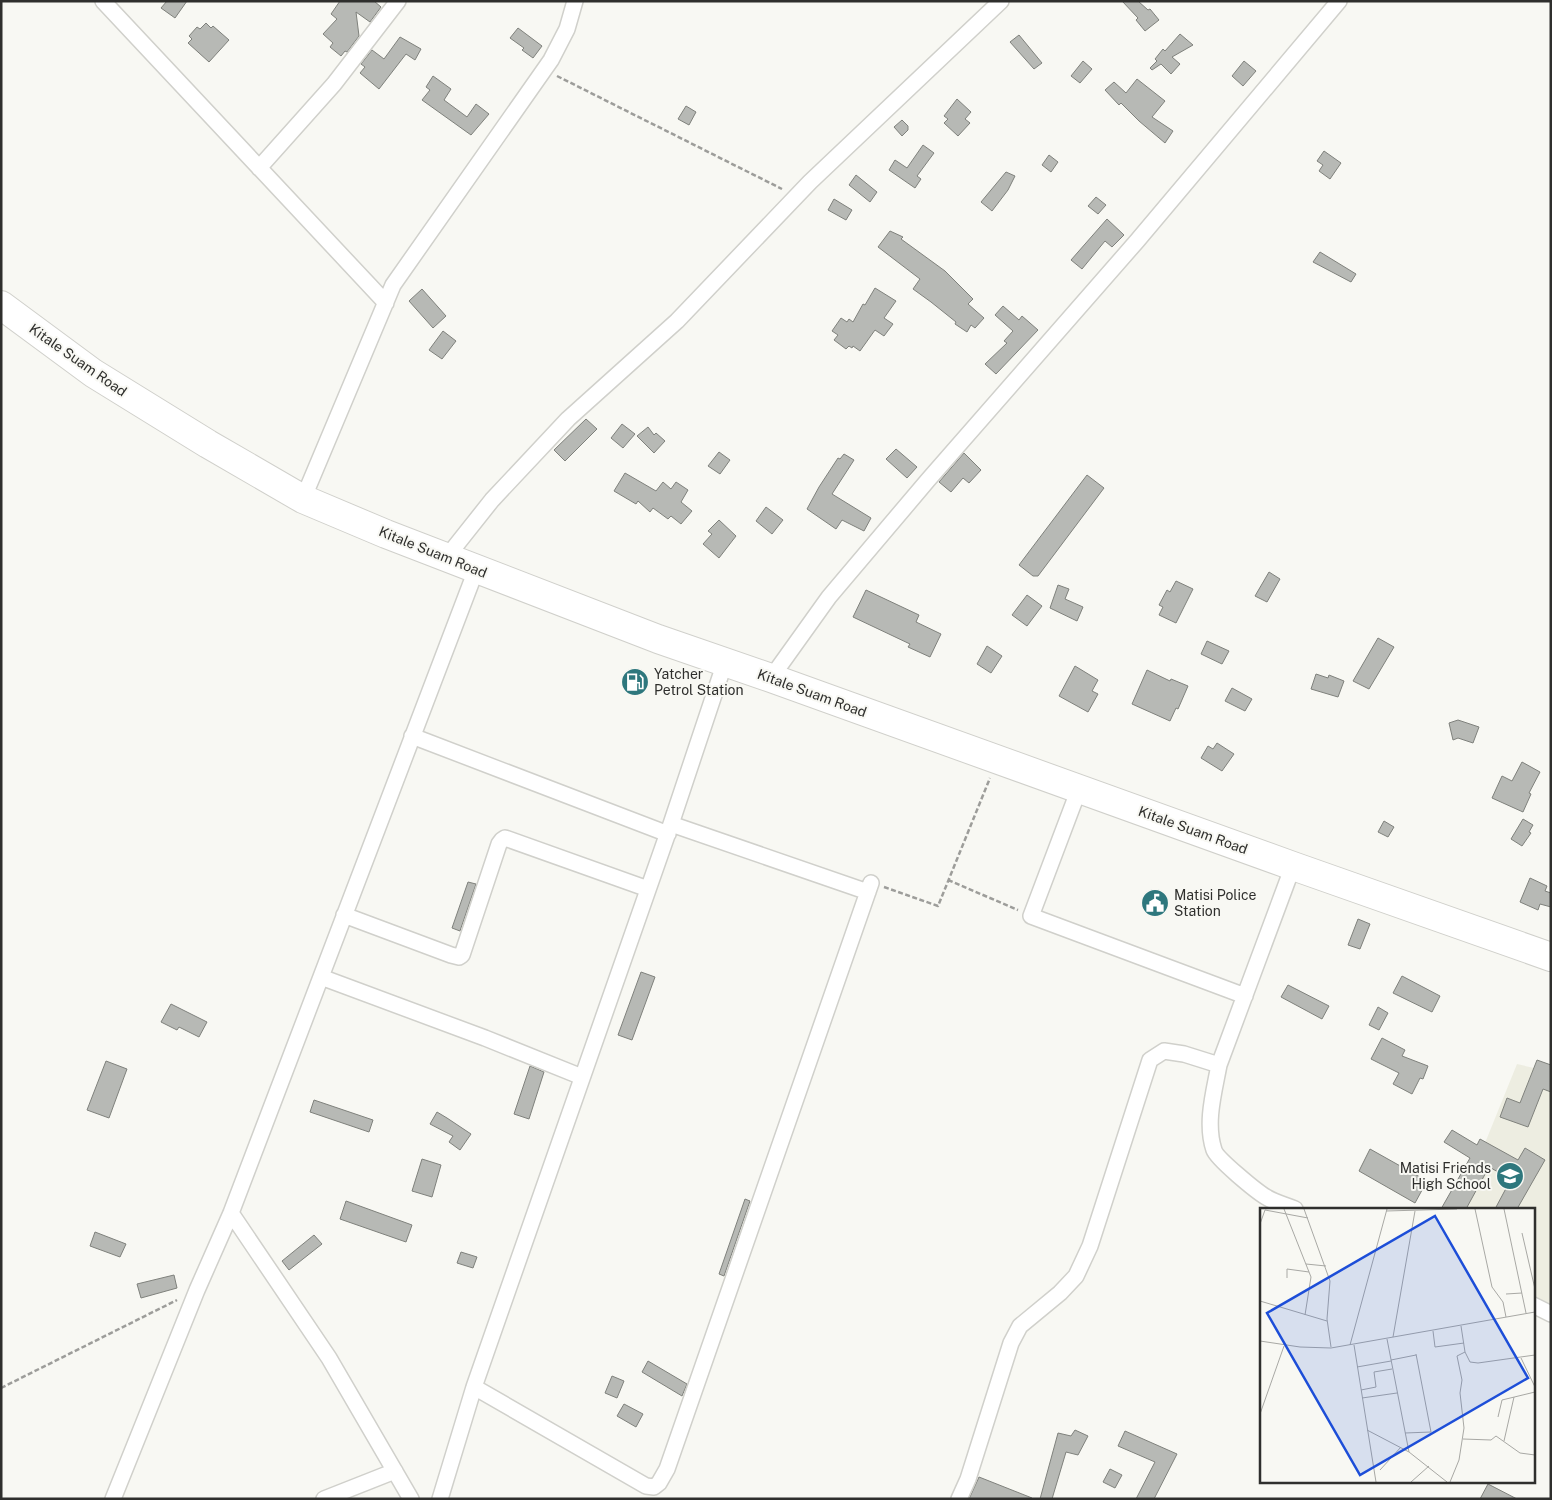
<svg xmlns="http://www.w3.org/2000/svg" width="1552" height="1500" font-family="'Public Sans',sans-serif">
<rect width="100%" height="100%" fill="#f8f8f3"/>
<path fill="#edede1" d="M1517,1064L1551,1072V1306L1533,1298V1209H1453L1485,1143Z"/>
<path fill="#b7b9b5" stroke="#7f817c" d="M167,1H187L175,18L161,8Z
M340,1H374L381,7L370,22L356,12L359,36L347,52L345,51L341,56L330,47L333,43L323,34L337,19L331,14Z
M1122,1H1138L1148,10L1150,9L1159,20L1145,31L1136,20L1138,18Z
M206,23L211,28L213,26L229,40L209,62L188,43L192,39L189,36L197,27L200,29Z
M518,28L542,46L533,58L522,50L524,48L510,38Z
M1180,34L1193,45L1172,57L1180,64L1171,74L1161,64L1152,70L1150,68L1157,61L1155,59L1163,49L1165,51Z
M1019,35L1042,63L1034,69L1010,42Z
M400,37L421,49L415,60L406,54L379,89L360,73L365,67L361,64L372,50L384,59Z
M1083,61L1092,69L1080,83L1071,76Z
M1244,61L1256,71L1243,86L1232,76Z
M433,76L451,89L444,100L467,117L476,104L489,114L471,135L422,100L430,90L426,87Z
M1137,79L1165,101L1152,117L1173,131L1165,143L1139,121L1121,103L1119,105L1105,90L1114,82L1126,93Z
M957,99L971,112L965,119L970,123L958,136L944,123L948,119L944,116Z
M686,106L696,112L689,125L678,119Z
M902,120L908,126V130L902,136L894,127Z
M923,145L934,153L917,176L921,179L915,188L889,170L895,160L907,168Z
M1324,151L1341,163L1330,179L1319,171L1323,165L1317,161Z
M1049,155L1058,162L1051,172L1042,165Z
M1006,172L1015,176L1008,190L992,211L981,202Z
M856,175L877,192L870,202L849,185Z
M1096,197L1106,205L1098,214L1088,206Z
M834,199L852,210L846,220L828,210Z
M1107,219L1124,235L1112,247L1105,241L1082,269L1071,260Z
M890,231L903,237L901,239L945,271L973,299L968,304L984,318L975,328L971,325L967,332L955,324L956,322L931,302L913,289L920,279L878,247Z
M1320,252L1356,274L1351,282L1313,262Z
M875,288L896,301L884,318L893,324L884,336L875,330L860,351L853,346L852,348L849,346L846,349L834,340L838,335L832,331L841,318L847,322L849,319L853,322L863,304L865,305Z
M422,289L446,316L433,328L409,301Z
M1003,306L1019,320L1022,316L1038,330L996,374L985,364L1007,343L1004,341L1013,331L995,315Z
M443,331L456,341L442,359L429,350Z
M586,419L597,429L565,461L554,450Z
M622,424L635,434L623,448L611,438Z
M648,427L654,435L656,433L665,441L654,453L637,436Z
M896,449L917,467L907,478L886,459Z
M719,452L730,460L720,474L708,466Z
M964,453L981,470L969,483L963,478L951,492L939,482Z
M844,454L854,460L832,494L871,518L864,531L842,520L836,529L807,509L819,487L838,458L840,459Z
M625,473L656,491L663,482L671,489L676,482L688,490L681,502L692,511L681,524L671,516L668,519L653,508L650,512L638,501L636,504L614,491Z
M1087,475L1104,488L1038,576H1033L1019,565Z
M766,507L783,520L772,534L756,521Z
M719,520L736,536L719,558L703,544L712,534L708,531Z
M1269,572L1280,579L1267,602L1255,596Z
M1176,581L1193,589L1176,623L1159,615L1163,607L1159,605L1167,590L1170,592Z
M1058,585L1069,589L1065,599L1083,607L1077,621L1050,608Z
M866,590L919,615L916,622L941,634L930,657L908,647L910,644L853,617Z
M1027,595L1042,606L1027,626L1012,615Z
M1378,638L1394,647L1369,689L1353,681Z
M1207,641L1229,651L1222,664L1201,654Z
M987,646L1002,656L991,673L977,664Z
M1075,666L1098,680L1092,691L1098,694L1088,712L1059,696Z
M1147,670L1170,681L1171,679L1188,686L1178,709L1176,708L1170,721L1132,704Z
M1316,674L1328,678L1329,675L1344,681L1338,697L1311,689Z
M1232,688L1252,699L1245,711L1225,701Z
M1458,720L1479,727L1473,743L1458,738L1453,740L1449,723Z
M1217,743L1234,754L1222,771L1201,758L1208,746L1213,749Z
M1522,762L1540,772L1529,793L1531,794L1523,812L1492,798L1502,776L1512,781Z
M1523,819L1533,825L1529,832L1531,833L1522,846L1511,839Z
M1384,821L1394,827L1388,837L1378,832Z
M1530,878L1547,886L1545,891L1551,893V907L1540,904L1538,910L1520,902Z
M468,882L476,884L460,931L452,928Z
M1358,919L1370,924L1360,949L1348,945Z
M641,972L655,977L632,1040L618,1035Z
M1402,976L1440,996L1432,1012L1393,993Z
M1288,985L1329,1006L1322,1019L1281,997Z
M171,1004L207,1022L199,1037L179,1027L177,1030L161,1022Z
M1378,1007L1388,1013L1379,1030L1369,1025Z
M1382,1038L1405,1050L1402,1056L1428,1066L1423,1079L1420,1078L1412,1094L1393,1084L1399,1073L1371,1059Z
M1537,1060L1551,1065V1092L1543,1089L1528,1127L1500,1117L1507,1098L1520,1103Z
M106,1061L127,1069L109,1118L87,1110Z
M530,1066L544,1072L529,1119L514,1114Z
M314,1100L373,1120L369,1132L310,1112Z
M437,1112L447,1118L471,1134L460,1150L449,1142L453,1136L430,1124Z
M1452,1130L1477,1145L1480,1139L1518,1160L1525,1148L1545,1160L1517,1209H1495L1511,1179L1489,1167L1466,1209H1441L1470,1158L1444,1142Z
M1370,1149L1427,1181L1415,1203L1359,1171Z
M422,1159L441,1165L432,1197L412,1191Z
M745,1199L750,1201L724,1276L719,1274Z
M346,1201L412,1225L406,1242L340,1219Z
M95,1232L126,1244L120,1257L90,1246Z
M314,1235L322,1244L289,1270L282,1261Z
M461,1252L477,1257L473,1268L457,1263Z
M174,1275L177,1288L141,1298L137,1284Z
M648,1361L687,1384L682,1396L642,1372Z
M612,1376L624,1381L617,1398L605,1393Z
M624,1404L643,1414L636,1427L617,1416Z
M1075,1430L1088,1436L1078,1455L1066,1452L1052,1499H1040L1058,1433L1071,1436Z
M1125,1431L1177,1454L1154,1499H1136L1155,1462L1118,1446Z
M1110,1469L1122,1475L1115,1488L1103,1482Z
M979,1477L1032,1498V1499H969Z
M1488,1484L1517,1499H1480Z"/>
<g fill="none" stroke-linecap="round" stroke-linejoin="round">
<g stroke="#d0d0cb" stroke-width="18">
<path id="street" d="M103,1L386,303
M259,168L334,84L398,1
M303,499L393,285L551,60L567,29L575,1
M446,558L492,500L568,419L677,321L810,182L1001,1
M771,678L829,597L928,480L1137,241L1339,1
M412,736L668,834
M1079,789L1031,916L1245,996
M671,824L868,892
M344,915L451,955L459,957L462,955L499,844L502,840L505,838L648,889
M321,977L485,1038L582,1077
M1219,1065C1214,1092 1205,1123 1214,1150C1217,1159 1256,1191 1266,1197C1274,1202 1285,1205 1295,1209
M231,1213L329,1358L411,1499
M1533,1305L1551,1314
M474,1387L646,1486L654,1487L659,1483L667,1469L871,883
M113,1499L197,1290L231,1213L476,570
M324,1499L395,1471
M440,1499L474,1387L671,824L725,662
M959,1499L968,1479L1011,1343L1020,1326L1060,1293L1076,1276L1090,1246L1150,1060L1164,1051L1184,1054L1219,1065L1293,866"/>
</g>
<g stroke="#d0d0cb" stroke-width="30">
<path id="highway" d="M1,305L93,373L208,444L303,499L386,534L658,639L771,678L1293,866L1551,957"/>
</g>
<path stroke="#9d9d9a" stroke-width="2.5" stroke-dasharray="5 2.5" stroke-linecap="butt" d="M557,76L782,189
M948,880L1018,910
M884,887L938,906L990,778
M1,1388L177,1300"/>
<use href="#street" stroke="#fff" stroke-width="15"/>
<use href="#highway" stroke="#fff" stroke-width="28"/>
</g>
<defs>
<g id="fuel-disc" transform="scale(1.4375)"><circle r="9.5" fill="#2e777d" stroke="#f8f8f3"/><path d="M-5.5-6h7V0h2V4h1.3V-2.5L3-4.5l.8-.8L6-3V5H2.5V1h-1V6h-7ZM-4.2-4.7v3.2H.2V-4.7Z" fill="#fff"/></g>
<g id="civic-disc" transform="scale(1.4375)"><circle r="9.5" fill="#2e777d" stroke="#f8f8f3"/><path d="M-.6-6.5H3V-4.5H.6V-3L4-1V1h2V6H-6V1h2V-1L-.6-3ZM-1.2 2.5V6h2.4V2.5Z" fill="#fff"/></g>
<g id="school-disc" transform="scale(1.4375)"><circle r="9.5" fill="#2e777d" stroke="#f8f8f3"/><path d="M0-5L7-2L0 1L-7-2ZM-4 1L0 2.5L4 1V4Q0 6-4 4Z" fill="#fff"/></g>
</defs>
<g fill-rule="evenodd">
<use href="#fuel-disc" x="635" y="682"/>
<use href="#civic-disc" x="1155" y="903"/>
<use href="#school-disc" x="1510" y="1176"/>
</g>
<g text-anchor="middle" stroke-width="4" stroke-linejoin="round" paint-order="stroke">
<g font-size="14" fill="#2f2f2d" stroke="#f8f8f3">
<text transform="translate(78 360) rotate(35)" y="5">Kitale Suam Road</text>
<text transform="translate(433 552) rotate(22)" y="5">Kitale Suam Road</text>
<text transform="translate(812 693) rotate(20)" y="5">Kitale Suam Road</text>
<text transform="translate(1193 830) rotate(20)" y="5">Kitale Suam Road</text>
</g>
<g font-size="14" fill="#2f2f2d" stroke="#f8f8f3" text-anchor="start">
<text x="654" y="679">Yatcher<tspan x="654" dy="16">Petrol Station</tspan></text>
<text x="1174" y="900">Matisi Police<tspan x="1174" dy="16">Station</tspan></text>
<text x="1491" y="1173" text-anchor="end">Matisi Friends<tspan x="1491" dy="16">High School</tspan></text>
</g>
</g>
<g transform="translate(1260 1208)">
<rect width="275" height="275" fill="#f8f8f3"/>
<path fill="none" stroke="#a8a8a4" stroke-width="1" d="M24,1L51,69L45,107M44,1L70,73L67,111L71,139M215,1L232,79L243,94L246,109M244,1L266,105M126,3L197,1M0,16L5,2L48,10M262,25L275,81M46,56L66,58M27,70V61L49,64M246,86L262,85M0,93L67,113M173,123L175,139L204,135M133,129L155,3M127,131L149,244M0,133L40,139L71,140L275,104M90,137L127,1M94,137L116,274M205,144L210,154L218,155L275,147M261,150L275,179M131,152L156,147M97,159L131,153M101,182L116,179L114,164L132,161M102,190L137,185M0,206L24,138M238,209L242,192L275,184M107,222L149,244L187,274M145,225L171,224L156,146M203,231L231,232L236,228L260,245L275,247M244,233L254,189M120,262L141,239M151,274L169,258M190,274L199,252L204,220L200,185L202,172L197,148L205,144L201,118"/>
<path fill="#1d4ed8" fill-opacity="0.15" stroke="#1d4ed8" stroke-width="2.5" d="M175,8L268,170L100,267L7,105Z"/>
<rect width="275" height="275" fill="none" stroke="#2f2f2d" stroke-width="2.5"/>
</g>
<rect width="1552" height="1500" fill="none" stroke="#2f2f2d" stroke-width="5"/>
</svg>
